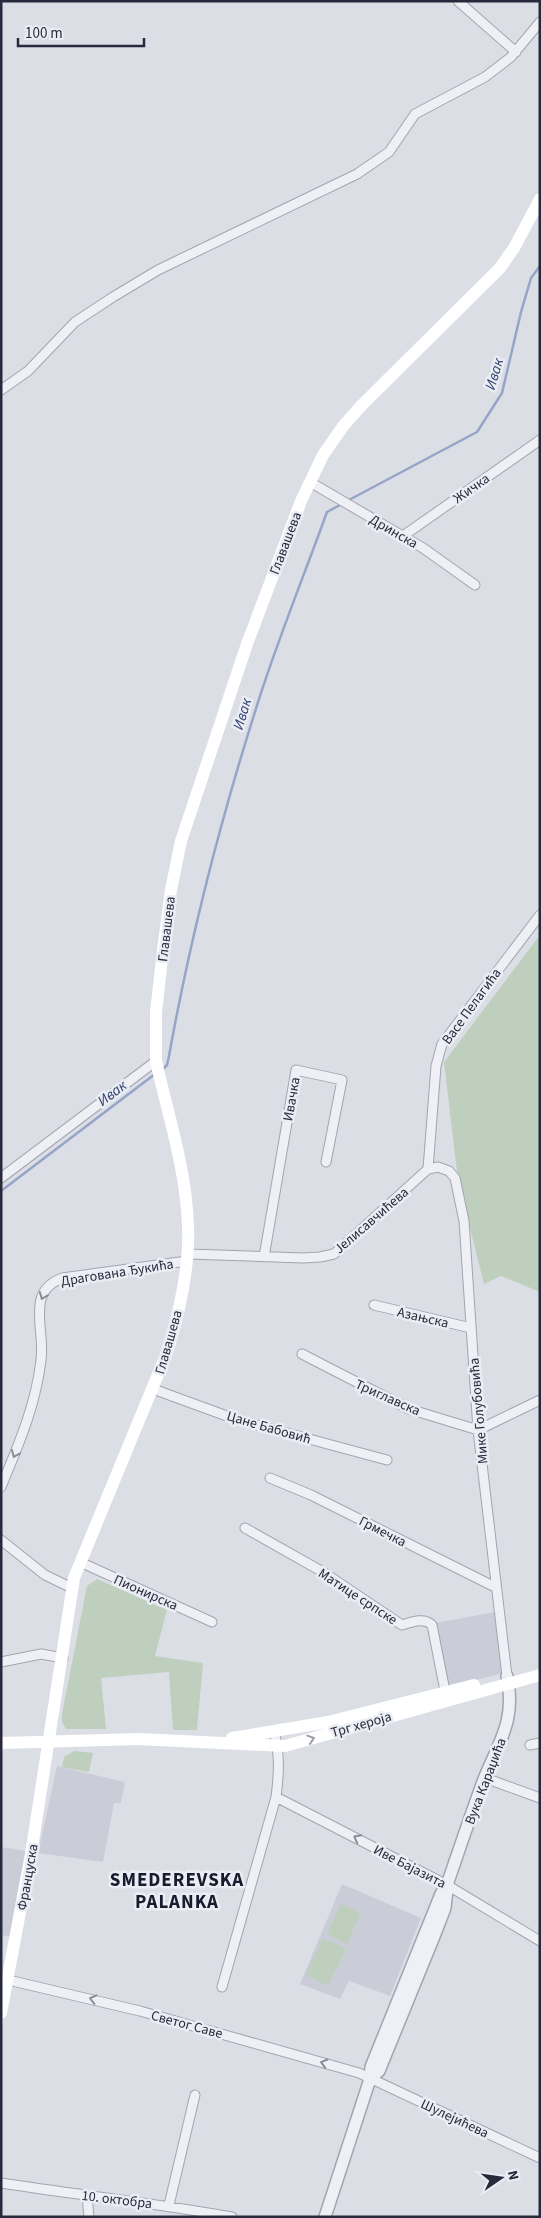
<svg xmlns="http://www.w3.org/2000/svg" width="541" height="2218" font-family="'Source Sans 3',sans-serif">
<rect width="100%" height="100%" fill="#dcdee6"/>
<path fill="#cacdd8" d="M495,1612L503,1673L448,1687L435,1623Z
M57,1766L125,1782L121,1803H114L103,1862L38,1853Z
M1,1847L26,1851L13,1937L1,1935Z
M342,1884L421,1918L390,1996L349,1981L340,1999L300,1984Z"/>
<path fill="#bed0bd" d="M540,935V1292L501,1276L484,1284L458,1180L444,1062Z
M97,1579L167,1610L155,1656L203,1663L197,1730H173L169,1672L101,1678L106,1729H66L62,1722V1714L87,1586Z
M74,1751L93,1753L89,1772L62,1767L64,1757Z
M341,1903L361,1913L347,1944L327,1934Z
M323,1938L346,1949L328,1986L305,1975Z"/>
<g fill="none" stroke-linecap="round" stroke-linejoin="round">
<path stroke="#96a5c7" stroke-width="2.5" d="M347,501L477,432L502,393L521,312L531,278L540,266
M162,1070L167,1065L169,1056C191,934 222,814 260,696C280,634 305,573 327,512L342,504
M1,1191L155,1074"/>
<g stroke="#a2a4b0" stroke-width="11">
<path id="minor" d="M458,1L516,52
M1,390L28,371L75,322L113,297L158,270L357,174L389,152L415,114L485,77L511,57L540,22
M310,482L423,548L475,585
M403,536L540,440
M428,1169L438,1167L449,1171L455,1178L464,1221L478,1430L507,1676
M428,1169L436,1066L442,1044L540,915
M1,1178L156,1061
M188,1254L303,1258L320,1257L334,1254L428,1169
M264,1257L296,1070L342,1080L326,1162
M374,1305L471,1328
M302,1354L409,1409L478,1430L540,1400
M153,1389L235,1419L387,1460
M270,1478L311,1495L495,1587
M1,1487C18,1446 36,1405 41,1360C44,1340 36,1318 41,1299C44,1288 52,1282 62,1278L187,1261
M245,1528L323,1572L402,1625C412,1622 424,1617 432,1625L446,1696
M1,1540L45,1575L72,1588
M80,1562L212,1622
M1,1662L41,1654L63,1658
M530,1745L540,1743
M485,1778L540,1798
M276,1797L447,1885L540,1941
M4,1979L140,2011L359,2073L540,2158
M222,1987L276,1797C279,1774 280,1754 274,1731
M1,2183C78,2195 155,2203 232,2217
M87,2196L89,2217
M169,2205L195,2095"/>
</g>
<g stroke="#a2a4b0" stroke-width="14">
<path id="tertiary" d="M370,2079L379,2071L435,1934L445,1908L447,1890
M325,2217L370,2079L371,2067L441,1894L447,1885C459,1850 471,1814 484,1779C500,1740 516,1720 507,1676"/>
</g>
<use href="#minor" stroke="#eff0f5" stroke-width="9"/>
<use href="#tertiary" stroke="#eff0f5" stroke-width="11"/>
<path stroke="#fff" stroke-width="12" d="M232,1738L328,1722L474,1685
M1,1743L138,1739L285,1746L540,1675
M1,2013L31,1854L74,1578L166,1355C179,1316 190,1265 188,1225C186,1169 168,1115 156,1061V1012L163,950L171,890L181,841L247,644L301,501L323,455L344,425L362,405L500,268L514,248L540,199"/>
</g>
<defs><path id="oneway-chevron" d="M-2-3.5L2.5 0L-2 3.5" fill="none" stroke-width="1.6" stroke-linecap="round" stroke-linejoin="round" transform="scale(1.25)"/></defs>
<g stroke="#8a8d98">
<use href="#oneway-chevron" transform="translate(43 1296) rotate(111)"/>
<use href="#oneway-chevron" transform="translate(15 1454) rotate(112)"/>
<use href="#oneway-chevron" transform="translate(357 1838) rotate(-153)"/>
<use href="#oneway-chevron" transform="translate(93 1999) rotate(-166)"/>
<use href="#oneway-chevron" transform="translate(324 2063) rotate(-164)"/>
</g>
<use stroke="#9d9fa7" href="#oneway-chevron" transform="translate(311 1739) rotate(-18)"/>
<g text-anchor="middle" stroke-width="5" stroke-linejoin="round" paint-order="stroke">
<g font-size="14" fill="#262a3c" stroke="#ebedf4">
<text transform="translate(471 488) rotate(-35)" y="5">Жичка</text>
<text transform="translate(394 531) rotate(30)" y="5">Дринска</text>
<text transform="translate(285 543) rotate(-69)" y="5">Главашева</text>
<text transform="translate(166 929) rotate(-83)" y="5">Главашева</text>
<text transform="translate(471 1006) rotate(-54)" y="5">Васе Пелагића</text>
<text transform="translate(291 1099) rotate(-80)" y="5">Ивачка</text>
<text transform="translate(371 1220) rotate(-41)" y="5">Јелисавчићева</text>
<text transform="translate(117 1272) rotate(-9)" y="5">Драгована Ђукића</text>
<text transform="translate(423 1317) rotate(13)" y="5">Азањска</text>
<text transform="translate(168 1342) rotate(-74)" y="5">Главашева</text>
<text transform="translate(388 1397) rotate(24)" y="5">Триглавска</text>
<text transform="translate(478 1411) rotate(-95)" y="5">Мике Голубовића</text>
<text transform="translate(269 1427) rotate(16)" y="5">Цане Бабовић</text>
<text transform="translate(383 1531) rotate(27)" y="5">Грмечка</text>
<text transform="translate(146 1592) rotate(24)" y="5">Пионирска</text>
<text transform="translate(358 1596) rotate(33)" y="5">Матице српске</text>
<text transform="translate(361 1724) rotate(-16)" y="5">Трг хероја</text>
<text transform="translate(485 1781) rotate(-69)" y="5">Вука Караџића</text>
<text transform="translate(410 1866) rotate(27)" y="5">Иве Бајазита</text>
<text transform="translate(27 1877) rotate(-80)" y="5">Француска</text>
<text transform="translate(187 2024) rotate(15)" y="5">Светог Саве</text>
<text transform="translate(455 2118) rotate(25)" y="5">Шулејићева</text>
<text transform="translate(117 2199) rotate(7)" y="5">10. октобра</text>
</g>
<g font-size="15" font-style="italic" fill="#304170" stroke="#ebedf4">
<text transform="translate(494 374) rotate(-73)" y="5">Ивак</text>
<text transform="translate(242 714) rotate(-73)" y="5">Ивак</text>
<text transform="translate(112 1093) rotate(-37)" y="5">Ивак</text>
</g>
<g font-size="19" font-weight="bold" letter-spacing="1" fill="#181c2d" stroke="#ebedf4">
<text x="177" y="1886">SMEDEREVSKA<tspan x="177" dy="22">PALANKA</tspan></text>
</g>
</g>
<rect width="541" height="2218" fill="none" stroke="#262a3c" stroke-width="5"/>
<g transform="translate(501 2178) rotate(77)" stroke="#ebedf4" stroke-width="4" paint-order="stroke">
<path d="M0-4L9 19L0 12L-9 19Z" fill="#262a3c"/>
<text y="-8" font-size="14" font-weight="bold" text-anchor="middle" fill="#262a3c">N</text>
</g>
<path d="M18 38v8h126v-8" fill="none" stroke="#262a3c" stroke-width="2.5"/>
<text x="25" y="38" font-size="15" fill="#262a3c" stroke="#ebedf4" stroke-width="4" paint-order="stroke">100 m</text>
</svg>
